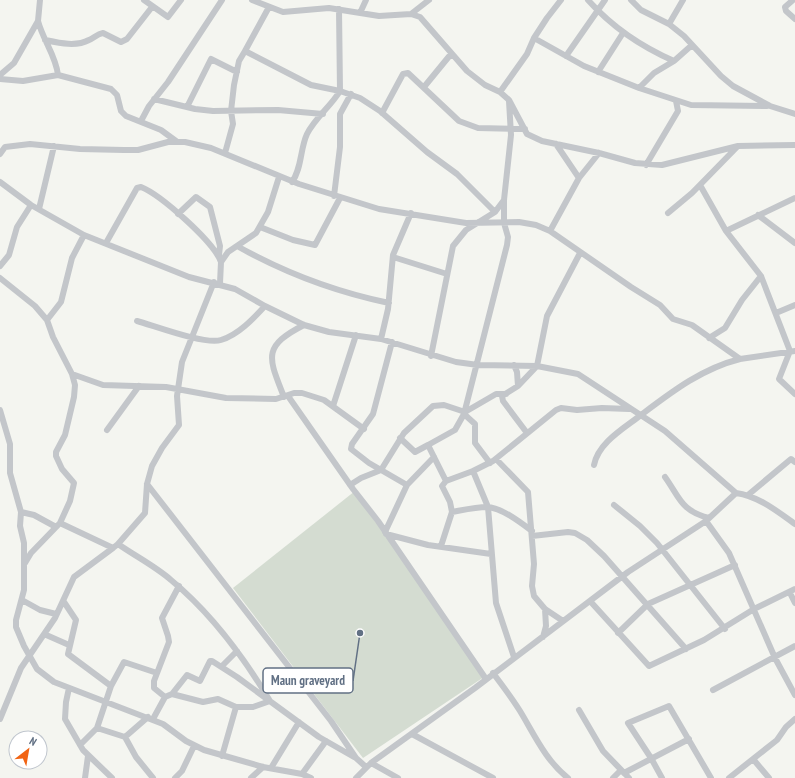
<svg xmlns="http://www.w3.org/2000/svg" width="795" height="778" font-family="'PT Sans Narrow',sans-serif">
<rect width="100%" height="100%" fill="#f4f5f0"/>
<path fill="#d4dcd1" d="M355,491L484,677L363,758L233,588Z"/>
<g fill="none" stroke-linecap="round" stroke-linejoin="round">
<path stroke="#c3c6ca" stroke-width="6" d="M144,0L168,17L181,0
M252,0L283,12L329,8L379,16L411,14L420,17L467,71L485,85L500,92L509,100L527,134L542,141L599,153L635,163L662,165L738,146L795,145
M588,0C612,27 642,47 674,61L692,45
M631,0L641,10L669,24L684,36L721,76L733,86L770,106L795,114
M793,0L785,7L786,11L795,19
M339,9L340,91L360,98L380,111L427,152L457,174L495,212L504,200
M360,13L366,0
M411,14L429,0
M38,21C43,40 56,56 58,75
M669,24L683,0
M534,38L584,66L639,88
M45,40C59,43 76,47 89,40C94,38 97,34 103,33L121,42L127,39L152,7
M245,51L269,7
M566,56L605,0
M674,61L654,73L639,88L691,105L767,106
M598,72L623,33
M0,75L14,63L38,21L40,0
M0,79L23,81L58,75L111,89L117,95L121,111L126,116L161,130L176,141
M424,87L451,54
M500,92L527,54L534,38L547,18L561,0
M154,99L195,109L213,111L278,110L323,114
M187,107L211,59L237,72
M382,113L403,74L408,73L459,121L478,128L525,129
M141,121L149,106L168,82L222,0
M225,153L233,124L231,111L234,85L239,61L245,51L311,85L340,91C331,106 315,118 307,134C300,149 302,168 292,182
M0,154L5,147L30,144L80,149L124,150H138L168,142H185L211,148L299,184L379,209L466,223L519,222L536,225L550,231L631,287L660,305L673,319L692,325L740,359L795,351
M646,165L678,111L676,101
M579,178L599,153
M0,182L31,205L84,235L189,277L235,289L265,306L304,325L329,332L381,339L456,362L478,365L537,366L578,374L665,431L736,493
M700,185L726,231L761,276L790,351L779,379L795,394
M334,196L340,147V114L351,94
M39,209L54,146
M668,213L692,193L737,147
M178,214L196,197L210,207L220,246L219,255
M758,215L795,243
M260,227L293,240L315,245L340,198
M550,231L579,178L556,144
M726,231L795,198
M106,243L137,188L141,187C161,195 214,242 221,262
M237,246C285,273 336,292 389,303
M393,257L447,274
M0,266L9,255L17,227L31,205
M0,278L35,306L47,320L53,337L72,374L75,385L74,397L65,435L56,452V456L62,469L74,483L70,501L60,523L31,553L25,563
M220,283L221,262L228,252L256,233L268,212L279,177
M776,313L795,305
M47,320L61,302L72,258L84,235
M137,321C155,326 205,345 221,340C238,335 253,319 265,306
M709,338L725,328L742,300L761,276
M381,339L388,309L393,255L411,213
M392,342L373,414L352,444L351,449L369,463L407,485L434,457
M431,356L453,246L466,230L495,212
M514,365L517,372L518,386L502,396L503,401L527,433
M72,374L103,385L166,387L226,398L276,399L294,393H302L324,400L364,429
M518,386L537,366L547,316L580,253
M288,396L353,489L378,521L486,679
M284,397C269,358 261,347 304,325
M333,406L356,335
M0,410L10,444V473L21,512L20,526L24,543V590L16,620V627L24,646L37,669L54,682L163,724L186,741L204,750L263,767L302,774L311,778
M107,430L139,386
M400,438L415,452L428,445
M496,459L528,492L534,564L532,586L534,596L545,609L563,621
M490,463L475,443V424L464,414L507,245L508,237L504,223V200L511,135L509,101
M594,465C598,444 621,430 637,418C669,394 700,369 740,359
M665,477C680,498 681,511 709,518
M446,481L473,471
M147,484L331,721L356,758L366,767
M350,485L361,478L381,470L404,433L433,406L444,405L465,412L496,394H506
M748,495L791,459L795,462
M614,505L640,526L657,543L725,629
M21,512L34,515L56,527
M452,512L450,502L442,486L446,481L428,445L455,430L464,414
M706,521L729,553L775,658L795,695
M60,523L113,548L118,544C135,556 155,566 171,580C211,613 243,656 270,701
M385,532L407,485
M386,534L428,545L491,554
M532,536L568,532L575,533L587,540L604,556L686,649
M118,544L145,513L147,484L152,466L162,448L179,425L177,396L182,362L214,282
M441,546L452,512C463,510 476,507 487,507C502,508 520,522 532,531
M179,586L162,618L168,636L169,642L154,681V688L165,697L172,694L203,702L218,699L236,707
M790,593L795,603
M22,600L40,610L56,614
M590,601L649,666L704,640L754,609L795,589
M64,602L76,620L68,654L111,686L97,728L80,745
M618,633L648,604L735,565
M44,634L69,645
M543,637L546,626L545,609
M514,657L496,603L488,507L473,471L493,461L556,410L561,408L577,410L602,408L629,409
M222,666L237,651
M493,673C502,685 512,698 520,711C534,734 546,761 568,778
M111,686L124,662L157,673
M69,688L66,702L65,719L83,750L112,778
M713,690L795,646
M172,694L187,675L200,681L210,661H212L237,677L319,737L354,757
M579,710L603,751L629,778
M0,719L21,668L55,618L74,577L113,548
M153,719L165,697
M97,728L125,737L136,757L153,778
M412,734L493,778
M125,737L148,717
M222,756L236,707H253L270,701
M753,759L769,778
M371,763L398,778
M271,768L299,722
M624,773L689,739
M302,774L326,741
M85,778L88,756
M175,778L182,771L194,746
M251,778L263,767
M356,778L371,763L475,688L628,572L706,521L736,493C758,496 777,511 795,524
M613,778L621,770
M662,778L651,758L628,723L669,706L711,778
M729,778L777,740L786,727L795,719"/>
</g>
<path fill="none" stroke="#617084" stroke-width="1.5" d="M360 633L353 681"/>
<circle fill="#617084" stroke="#fff" stroke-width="1.5" cx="360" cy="633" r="4"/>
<rect fill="#fff" stroke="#617084" stroke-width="1.5" x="263" y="668" width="90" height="25" rx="4"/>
<g font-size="13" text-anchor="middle" font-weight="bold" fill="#617084">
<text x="308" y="685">Maun graveyard</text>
</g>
<g transform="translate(28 750) rotate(31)"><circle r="19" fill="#ffffff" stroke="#c0c6ce"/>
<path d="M0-3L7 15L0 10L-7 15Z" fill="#f16414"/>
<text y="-6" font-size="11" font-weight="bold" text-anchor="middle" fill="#617084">N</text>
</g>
</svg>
